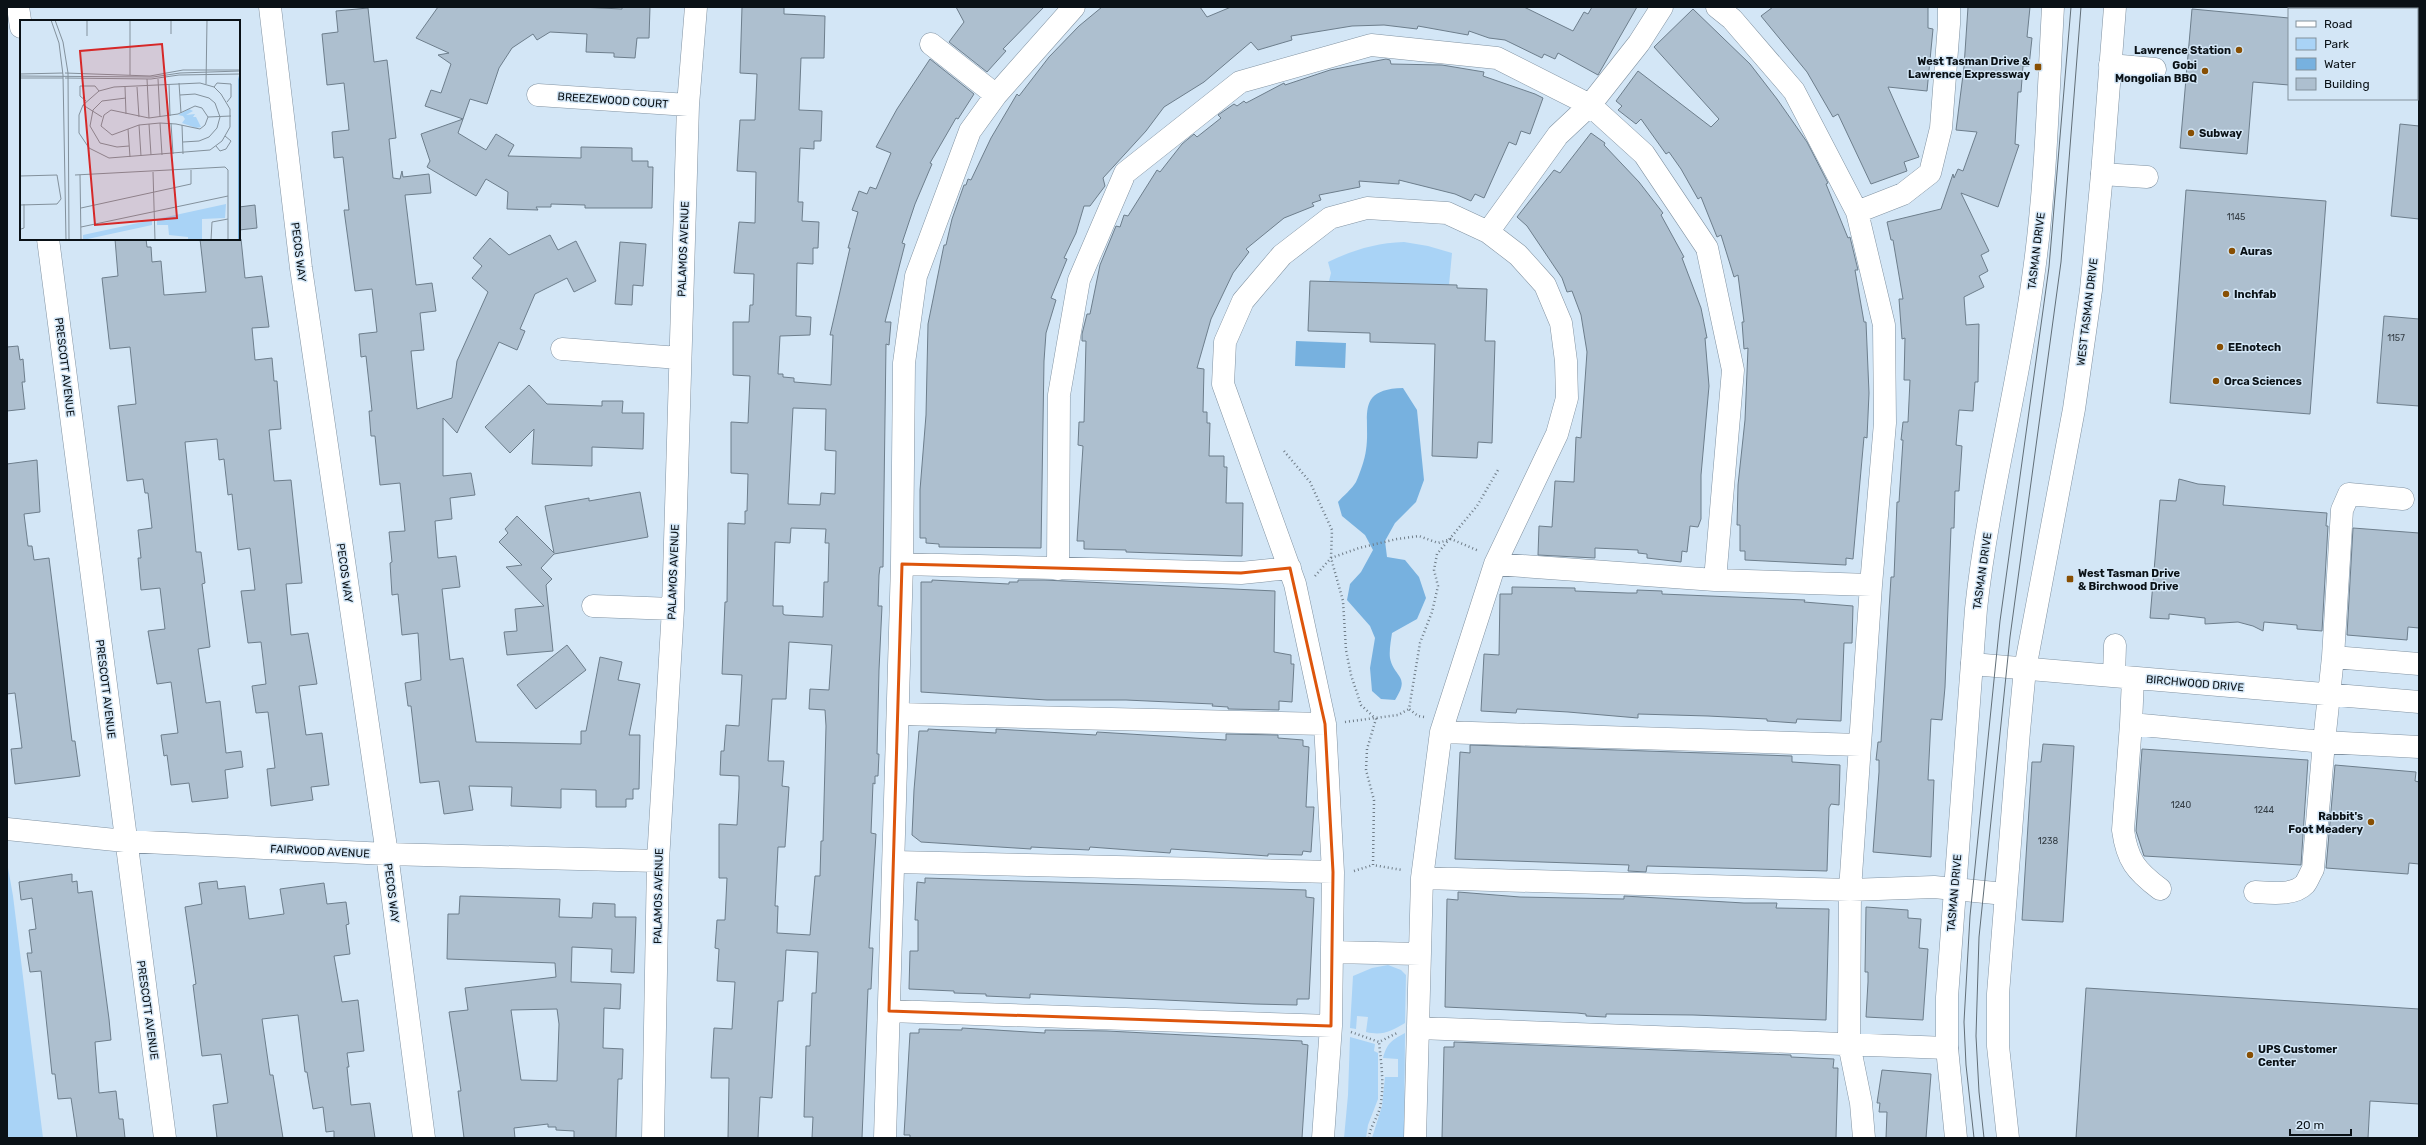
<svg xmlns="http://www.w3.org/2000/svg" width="2426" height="1145" font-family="Rubik,sans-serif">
<rect width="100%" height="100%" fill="#d3e6f6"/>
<path fill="#a9d3f6" d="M1404,242L1428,246L1452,253L1449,285L1329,281L1331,273L1328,262C1353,250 1376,243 1404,242Z
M7,862L13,896L43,1138H7Z
M1388,965L1401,970L1406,975L1405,1023C1391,1031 1383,1036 1366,1032L1368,1017L1357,1016L1356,1029L1350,1028L1353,976L1372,968Z
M1405,1033L1404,1138H1372L1382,1106L1385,1077H1398V1059L1383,1058C1387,1043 1392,1040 1405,1033Z
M1350,1037L1375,1044L1374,1051L1378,1053V1099L1368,1125L1366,1138H1344L1348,1095Z"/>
<path fill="#77b1df" d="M1296,341L1346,343L1345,368L1295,366Z
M1403,388L1417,410L1424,480L1416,502L1395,523L1385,541L1387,557L1405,560L1419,577L1426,598L1417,619L1392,633C1391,640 1389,650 1390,658C1394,678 1411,675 1395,700L1381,699L1372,691L1370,668L1375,638L1370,626L1347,600L1350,584L1361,572L1373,550L1365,535L1342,516L1338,502C1343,496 1352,489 1356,482C1360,473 1365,459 1366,450C1371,418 1354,389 1403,388Z"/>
<path fill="#adbfcf" stroke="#6d7e8c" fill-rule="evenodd" d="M438,7H580L622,9V7H650L649,38H637L635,58L614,57V53L586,52L587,34L550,32L537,40L533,34L512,48L499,68L487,104L470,99L463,119L425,106L431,90L441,93L451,64L438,55L449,53L416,38Z
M742,7H784V14L825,16L824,58H801L799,110L822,111L821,141H814V149L800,148L798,202H803L802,221L819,222L818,248H813V264L797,263L796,316L811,317L810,335L780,336L778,374H783V377L794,378V382L831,385L833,335H830L850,248H848L858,212L852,210L859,191L867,194L870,187L876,189L891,153L876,147L897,109L930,59L974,94L958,119L956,118L930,163L932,164L915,204L902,243L905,244L885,322H891L889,345L886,344L883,567H880L879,575L878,606H882L879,670L877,754H879L878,776H875V784L873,783L871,833L876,834L869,948H873L871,989H868L862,1138H812L813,1117H804L806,1046H810L812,993H816L818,952L786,950L783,1001H778L772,1098L760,1097L758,1138H728L729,1078H711L714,1028L732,1029L735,982L717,981L719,949L715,948L717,920H725L727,878H719V824L737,825L739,788V776L720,775L721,751H724L726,725L739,726L742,675L722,674L725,602H727L728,523L745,524V511H747L748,474L731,473V422L748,423L750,376L733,375V322H749L750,305H753L754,274L734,273L739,222L755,223L756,172L737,171L740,120H755L757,74L740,73ZM793,408L826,409L825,450L836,451L835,494L821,493L820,505L788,504ZM791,528L826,529L825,543H829L828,582H824L823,617L785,615L783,614V606H773L775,542L790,543ZM789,642L832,645L829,690L810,689L809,709L825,710L826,726L823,841H821L820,876H815L810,935L777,933L778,906H775L778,847H785L789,787L782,786L784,761H768L772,699H786Z
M956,7H1044L1003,49L1006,51L987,72L949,42L964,22Z
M1102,7H1200L1207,17L1231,7H1524L1573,31L1584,12L1588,14L1592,7H1637L1598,75L1558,53L1555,59L1544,54L1542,58L1505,40L1489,38L1469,31L1468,35L1418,26L1417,29L1384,25L1352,26L1291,36L1292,40L1258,50L1251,42L1204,82L1164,107L1146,131L1103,178L1105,186L1090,206H1084L1076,233L1064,258L1067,259L1051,298L1056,300L1046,333L1044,361L1041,548L939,547V544L926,543V538H920V490L926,415L928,324L944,245H946L952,219L964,185H966L968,179L971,180L991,138L1017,94L1019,96L1049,57L1079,26Z
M1773,7H1928V28L1933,29L1927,91L1888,87L1919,157L1904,162L1907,171L1871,184L1838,114L1833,117L1807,72L1761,16Z
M1968,7H2030L2027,37L2032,38L2029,66H2023L2021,92H2018L2015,144L2019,145L1998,207L1961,193L1989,251L1981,255L1988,271L1979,276L1984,287L1964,297L1966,325L1979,324L1978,382H1975L1973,411L1959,410L1956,445L1962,446L1959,491H1955L1954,528H1951L1945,687L1942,720L1931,719L1928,780H1934L1931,857L1873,852L1879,772V760H1876L1878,742H1881L1891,577H1894L1897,502H1899L1903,440H1901L1903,422H1908L1910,380H1904L1905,338L1902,339L1899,299H1903L1893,240H1891L1887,222L1941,209L1953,174L1954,178L1958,169L1963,171L1977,132L1956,130L1964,67Z
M368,8L374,62L387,60L396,138L389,139L393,178L400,179L402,171L403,177L429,174L431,193L405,195L416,285L432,283L436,311L420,313L424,350L411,351L417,409L452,398L457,361L488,292L472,278L482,266L473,258L490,238L509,255L550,235L558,250L576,241L596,281L574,292L567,278L535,294L520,329L525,331L517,350L499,342L457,433L443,418V476L471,473L475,495L450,498L452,519L435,521L438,558L456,556L460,587L442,589L450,660L463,658L476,742L581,744V731H586L600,657L622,662L618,680L640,684L629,735H640L639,789H633V799H626V807H596V790L561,789V808L511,806L512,787L469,786L473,810L444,814L439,781L420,783L411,706H408L405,683L421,680L418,633L402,635L398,594L392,595L390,563L392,562L389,532L405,531L400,483L380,485L375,436H371L369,411H372L366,356L361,357L359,334L377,332L372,289L355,291L344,210H349L343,157L334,158L332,132L349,130L344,83L327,85L322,34L338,32L336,11Z
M1693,9L1750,64L1777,99L1807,142L1828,183L1826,184L1848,238L1850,237L1858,270H1855L1864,322H1866L1869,393L1867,438L1864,437L1853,559L1846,558V565L1745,560V551H1740V525H1737L1738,485L1745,420L1748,348L1744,349L1742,322H1744L1738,275L1734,277L1721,235L1717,237L1701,197L1698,199L1681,169L1669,152L1666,154L1641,119L1636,124L1618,110L1622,106L1616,101L1638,71L1711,127L1719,119L1654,47Z
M2192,9L2289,18V85L2253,82L2247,154L2180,148Z
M1386,59L1390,60L1391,64L1442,65L1484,72L1483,76L1535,94L1543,98L1530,134L1521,131L1516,145L1509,142L1484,198L1475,194L1471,201L1455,194L1399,180V184L1359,181L1360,187L1319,195L1321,200L1312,203L1314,206L1284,218L1246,249L1249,252L1233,273L1211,319L1197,368L1204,369L1203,412H1207V423H1210L1209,456H1224V467H1227L1226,503H1243L1242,556L1126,552V550L1084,549V541H1077L1083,446L1078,445L1079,422H1084L1086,341H1082V334L1087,314H1090L1100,265L1116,226L1120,227L1124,215L1128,216L1157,170L1160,172L1182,144L1194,134L1197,137L1221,118L1218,115L1234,104L1237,106L1244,101L1246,103L1284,83L1285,85L1330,70Z
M463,119L458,133L486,150L496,134L514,145L508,156L581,158V147L632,148V161H648V167H653L652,208H585V205L551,204V207H536L538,210L507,209L508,192L486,179L476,196L427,167L430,161L421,134Z
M2400,124L2419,126V219L2391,216Z
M1591,133L1605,143L1604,145L1639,182L1663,213L1661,215L1684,257L1682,258L1701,308L1707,338H1705L1709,386L1701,475V519L1698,527L1690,526L1687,552L1682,551L1681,562L1647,558V554L1638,553V550L1595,548V558L1538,555L1539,526L1552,527L1555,481L1574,482L1576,437L1581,438L1587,352L1581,315L1572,291L1567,292L1562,278L1527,226L1517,217L1554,170L1560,173Z
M2186,190L2326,201L2310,414L2170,403Z
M255,205L257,228L239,230V207Z
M115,239H146L147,247H151L152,262L161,261L164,295L206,292L200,239H241L245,278L262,276L269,327L252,328L255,360L272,358L274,381H277L281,429L269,430L274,481L291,480L302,583L286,584L291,635L308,633L317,684L299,686L306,735L322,733L329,785L311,787L313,800L271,806L267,769L275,768L268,712L256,713L252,686L266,684L261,642L248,643L241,591L255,590L250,548L238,550L232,494L228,495L224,459L219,460L217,439L185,442L196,552H201L205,583L202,584L210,647L198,649L206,703L220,701L226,753L241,751L243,767L225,770L228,798L192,802L189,783L171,785L167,755L164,756L161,735L178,733L171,682L157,684L148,631L165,629L160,588L141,590L138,558H141L138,530L152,528L148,493H145L143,479L127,481L118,406L136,404L130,347L110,349L102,278L118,276Z
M620,242L646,244L643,286L633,285L632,305L615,304Z
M1310,281L1457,285V288L1487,289L1485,341H1495L1492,443L1478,442L1477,458L1432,456L1435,344L1370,342V333L1308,331Z
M2384,316L2419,319V406L2377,403Z
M18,346L20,360L23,359L25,382H22L25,409L7,411V347Z
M529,385L547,404L602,406V401H623L622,413H644L643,449L592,447V466L532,464L534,429L510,453L485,427Z
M37,460L40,512L24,514L28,546H32L34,560L49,558L72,741H75L80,776L15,784L11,749L22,748L15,693L7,694V464Z
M2179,479L2198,484L2225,486L2223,505L2327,513L2326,526H2328L2322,631L2297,629V625L2264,622L2263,631L2253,626L2238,622L2205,624V618L2169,614V619L2150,618L2160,500L2176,501Z
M640,492L648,537L554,554L541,568L552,579L546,585L553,651L507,655L504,632L517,631L515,609L544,606L506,567L522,565L499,542L508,533L505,529L517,516L554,553L545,506L589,498V501Z
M2353,528L2419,533V628L2408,627L2407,640L2347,635Z
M932,580L1009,584V582H1018V580H1044L1275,591L1274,652L1291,655V664H1294L1292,702L1279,701V710L1228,709V707L1212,706L1213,704L1126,700H1047L921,692V582H932Z
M1512,587L1575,588V591L1628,593H1637V590L1662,591V594L1805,600L1804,602L1853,606L1852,643H1844L1841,721L1797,719L1796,723L1767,721V719L1708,716L1638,714V718L1568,712L1517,709L1516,713L1481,711L1484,654L1499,655L1500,594H1512Z
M567,645L586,670L536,709L517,685Z
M928,729L996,733V729L1096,735L1097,732L1226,740V734L1278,735V738L1303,740V746L1309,747L1306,807H1314L1311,852L1303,851L1302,855L1268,854V856L1171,849L1170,853L1090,847L1089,850L1031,847V849L921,842L912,835L914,790L919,731H928Z
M2043,744L2074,746L2063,922L2022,920L2032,762H2041Z
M1470,745L1792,756V762L1840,765L1839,805L1831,804L1829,808L1827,871L1647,866L1646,872L1628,871L1629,865L1455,859L1460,752L1470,753Z
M2142,749L2308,760L2301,865L2144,856L2136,831Z
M2335,765L2416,772L2415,781L2419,782V864L2409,863L2408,874L2326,868Z
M72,874V882L77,881L78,893L92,891L109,1019L111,1040L95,1042L99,1093L116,1091L119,1119H123L125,1138H77L71,1098L58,1099L55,1074H52L41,971L30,972L27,953H32L29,930L36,929L32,898L21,900L19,882Z
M925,878L1306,890V897L1314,898L1309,999H1297V1005L1254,1004L1030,994V998L986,996V994L954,993V991L909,989L910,951H918V920H915L917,882L925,883Z
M217,881L218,889L245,886L249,919L284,914L280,889L324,883L327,904L346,902L349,924L346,925L350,954L334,956L342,1002L358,1000L364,1051L347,1053L349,1067H347L351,1105L370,1103L375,1138H334V1131L326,1132L323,1107L313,1109L307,1072H305L298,1015L262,1019L270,1075H273L283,1138H217L213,1105L228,1103L221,1054L202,1056L193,985L196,984L185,907L202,904L199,883Z
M1458,892L1520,897L1624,899V896L1744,903H1777L1776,908L1829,909L1826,1020L1693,1015L1606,1014V1017L1586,1016V1014L1577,1013L1445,1007L1447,899L1458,900Z
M460,896L560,899L559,917L592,918L593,903L615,904V917H636L634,973L611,972L612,949L572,947L571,982L621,984L620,1009L604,1008L603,1048L623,1049L622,1079H618L616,1138H574V1131L556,1130V1127H548V1124L514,1128L515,1138H464L458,1091H461L449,1012L468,1010L465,988L556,977L555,963L447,959L448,914H459ZM557,1009L559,1024L557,1081L521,1080L511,1010Z
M1866,907L1908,910V918L1921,919L1919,948L1928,949L1923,1020L1866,1017L1868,982V972H1865Z
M2086,988L2419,1009V1104L2370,1101L2368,1138H2076Z
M962,1028L1045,1033V1030L1107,1031L1302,1041V1044L1308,1045L1302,1138H910V1135H904L910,1033H919V1029L962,1030Z
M1454,1042L1791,1055V1057L1834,1059L1833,1068H1838L1836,1138H1442L1444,1047H1454Z
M1882,1070L1931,1074L1926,1138H1886L1887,1112H1879L1880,1103H1877Z"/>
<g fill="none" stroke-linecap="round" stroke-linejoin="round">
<g stroke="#8293a2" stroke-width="23">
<path id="minor" d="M18,7L21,27
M270,7L301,268L387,854L424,1138
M1717,7L1732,19L1794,91L1857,212L1884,325L1885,423L1871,585L1850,890L1849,1044L1861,1103L1864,1138
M931,44L996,95
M2110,65L2155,69
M538,95L688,105
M2102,174L2147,177
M1857,212L1903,194L1930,173L1941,128L1949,24V7
M1488,232L1558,135L1590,105L1639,43L1662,7
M48,239L165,1138
M562,349L679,358
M902,564L1241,573L1290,568
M1495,564L1715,580L1871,585
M1058,569L1059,395L1079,280L1125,173L1240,82L1371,45L1497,58L1590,105L1644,154L1707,248L1733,370L1715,580
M593,606L673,609
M2333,657L2419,664
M1972,664L2419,702
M2114,676L2115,645
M2133,678L2131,724L2324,742L2333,657L2342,510L2349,494L2403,499
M898,714L1325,724
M2131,724L2123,830C2127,860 2136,871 2160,889
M1441,732L1860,745
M7,829L125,841L387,854L658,861
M894,862L1333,872
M1422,878L1850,890L1934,887L2005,894
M2255,892C2270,893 2294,896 2305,884C2308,880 2310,874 2313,869L2324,742L2419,747
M1332,952L1420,954
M889,1011L1331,1026
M1418,1028L1947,1048
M653,1138L658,861L673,609L688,105L696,7
M885,1138L902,564L904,363L916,276L970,131L996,95L1074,7
M1323,1138L1331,1026L1333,872L1325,724L1295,584L1223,384L1225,342L1243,301L1282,255L1330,218L1367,208L1447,213L1488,232L1518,255L1545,285L1561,323L1566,361L1567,398L1557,434L1495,564L1441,732L1422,878L1415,1138"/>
</g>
<g stroke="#8293a2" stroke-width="23">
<path id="major" d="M1956,1138L1947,1048V997L1976,609C1988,498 2018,389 2033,278C2046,188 2048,97 2053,7
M2008,1138L1998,1046V994L2019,731L2025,669L2074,409L2091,290L2102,174L2115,7"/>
</g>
<path stroke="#6f7c87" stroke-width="2.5" stroke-dasharray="1 3" stroke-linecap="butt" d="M1284,451L1310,482L1332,530L1331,558L1343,601L1346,650L1351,675L1361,705L1376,719L1367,749L1366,770L1374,800L1373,865L1402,870
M1315,576L1331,558L1359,548L1397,539L1419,536L1438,543L1451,539L1479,551
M1424,717L1418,716L1409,709L1420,643L1432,612L1438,586L1434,570L1437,554L1477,506L1498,470
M1345,722L1398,715L1409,709
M1354,871L1373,865
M1351,1032L1379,1042L1397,1033
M1369,1138C1370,1125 1380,1115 1381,1102C1384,1082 1381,1062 1379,1042"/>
<use href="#minor" stroke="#fff" stroke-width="22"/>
<use href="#major" stroke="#fff" stroke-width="22"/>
<path stroke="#616e77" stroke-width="1" d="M1974,1138L1966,1065L1964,1022L1970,916L2000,621L2049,267L2071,7
M1984,1138L1979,1092L1976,1036L1979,937L2010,637L2061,262L2081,7"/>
</g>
<path fill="none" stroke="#dd550c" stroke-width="3" stroke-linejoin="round" d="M902,564L1241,573L1290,568L1325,724L1333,872L1331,1026L889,1011Z"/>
<g fill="#884f03" stroke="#d3e6f6" stroke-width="1.5">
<circle cx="2239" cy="50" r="4"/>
<rect x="2034" y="63" width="8" height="8" rx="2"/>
<circle cx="2205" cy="71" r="4"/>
<circle cx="2191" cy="133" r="4"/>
<circle cx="2232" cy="251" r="4"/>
<circle cx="2226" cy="294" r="4"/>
<circle cx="2220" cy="347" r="4"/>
<circle cx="2216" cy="381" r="4"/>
<rect x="2066" y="575" width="8" height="8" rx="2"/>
<circle cx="2371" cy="822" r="4"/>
<circle cx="2250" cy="1055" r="4"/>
</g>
<g text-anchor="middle" stroke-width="3" stroke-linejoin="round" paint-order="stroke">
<g font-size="9" fill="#333c44">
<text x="2236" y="220">1145</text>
<text x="2396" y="341">1157</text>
<text x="2181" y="808">1240</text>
<text x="2264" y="813">1244</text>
<text x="2048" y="844">1238</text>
</g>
<g font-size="11" font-weight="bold" fill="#0a1116" stroke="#d3e6f6" text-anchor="start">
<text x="2231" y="54" text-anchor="end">Lawrence Station</text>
<text x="2030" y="65" text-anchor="end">West Tasman Drive &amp;<tspan x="2030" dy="13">Lawrence Expressway</tspan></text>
<text x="2197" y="69" text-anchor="end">Gobi<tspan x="2197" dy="13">Mongolian BBQ</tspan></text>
<text x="2199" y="137">Subway</text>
<text x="2240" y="255">Auras</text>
<text x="2234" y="298">Inchfab</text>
<text x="2228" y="351">EEnotech</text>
<text x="2224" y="385">Orca Sciences</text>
<text x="2078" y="577">West Tasman Drive<tspan x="2078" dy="13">&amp; Birchwood Drive</tspan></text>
<text x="2363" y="820" text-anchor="end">Rabbit's<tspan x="2363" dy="13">Foot Meadery</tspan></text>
<text x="2258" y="1053">UPS Customer<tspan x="2258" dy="13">Center</tspan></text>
</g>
<g font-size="11" fill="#0a1116" stroke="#d3e6f6">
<text transform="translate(613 100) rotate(4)" y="4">BREEZEWOOD COURT</text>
<text transform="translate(683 249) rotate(-88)" y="4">PALAMOS AVENUE</text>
<text transform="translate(2036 251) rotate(-83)" y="4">TASMAN DRIVE</text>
<text transform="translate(299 252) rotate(83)" y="4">PECOS WAY</text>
<text transform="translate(2087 312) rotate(-83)" y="4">WEST TASMAN DRIVE</text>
<text transform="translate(65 367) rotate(83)" y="4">PRESCOTT AVENUE</text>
<text transform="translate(1982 571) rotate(-82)" y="4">TASMAN DRIVE</text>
<text transform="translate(673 572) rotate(-88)" y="4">PALAMOS AVENUE</text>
<text transform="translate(345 573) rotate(82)" y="4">PECOS WAY</text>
<text transform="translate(2195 683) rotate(5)" y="4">BIRCHWOOD DRIVE</text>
<text transform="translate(106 689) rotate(83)" y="4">PRESCOTT AVENUE</text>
<text transform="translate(320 851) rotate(3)" y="4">FAIRWOOD AVENUE</text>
<text transform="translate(392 893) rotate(83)" y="4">PECOS WAY</text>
<text transform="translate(1954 893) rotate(-85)" y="4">TASMAN DRIVE</text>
<text transform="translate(658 896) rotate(-89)" y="4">PALAMOS AVENUE</text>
<text transform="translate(148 1010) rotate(82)" y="4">PRESCOTT AVENUE</text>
</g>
</g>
<g transform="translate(20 20)">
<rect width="220" height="220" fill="#d3e6f6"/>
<path d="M169,89L173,91L166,95L175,94L173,97H176L181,107L176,108L162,103L165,99L163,96L158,95ZM206,184L205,198L182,199V220H164L168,219V217L149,215L148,205H137V199ZM132,200V205L63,220V215Z" fill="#a9d3f6"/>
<path d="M219,55L220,220H218V60Z" fill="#77b1df"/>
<path fill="none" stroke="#83919c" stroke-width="1" d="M31,0L39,23L43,55L46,220M35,0L43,22L48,53L49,220M110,0V55M151,0V14M67,16V0M45,53L130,56L163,50H220M0,54L43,53M0,56L133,57L160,53L220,51M0,58H43M45,58L131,59L159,55L220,54M127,59L129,98M138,59L140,97M159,63L161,93M180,63L194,67L201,74L210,89V107L202,121L190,130L89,138L69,128L59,113V95L63,85L79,71L94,67ZM149,64L150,96M186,64L187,0M105,67L106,94M117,67L119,97M194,67L197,63L211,64V77L207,82M160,75L175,74L189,78L195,83L200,97L197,108L189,117L179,121L163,122M106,78L82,81L73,90L70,106L80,123L97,127L109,126M66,81L60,76V66H75L79,71M63,85L82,97M175,86L182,88L188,97L185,105L180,109L156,104L140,103L119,105L92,115L81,106L84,95L91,90L129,98L158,94ZM188,97L211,96M140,103L142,135M151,103L153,134M129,104L131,135M119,105L121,136M162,105L163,134M108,109L110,137M196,126L200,131L206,129L211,121L205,116M133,152L135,220M55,155L205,147L208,150V220M60,155L61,220M0,156L37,155L41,179L37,184L0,185M61,188L171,164V150M61,207L208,176M1,209L4,208V184M191,220L192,202L208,199"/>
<path fill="#d62828" fill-opacity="0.15" stroke="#d62828" stroke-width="2" d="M142,24L157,198L75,205L60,31Z"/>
<rect width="220" height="220" fill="none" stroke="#0a1116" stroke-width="2"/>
</g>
<rect width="2426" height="1145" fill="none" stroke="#0a1116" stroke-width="16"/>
<rect x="2288" y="8" width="130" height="92" fill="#d3e6f6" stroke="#83919c"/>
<rect x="2296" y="21" width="20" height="6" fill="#ffffff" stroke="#83919c"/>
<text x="2324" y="28" font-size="12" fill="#0a1116">Road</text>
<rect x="2296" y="38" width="20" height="12" fill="#a9d3f6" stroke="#83919c"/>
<text x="2324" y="48" font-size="12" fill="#0a1116">Park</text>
<rect x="2296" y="58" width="20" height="12" fill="#77b1df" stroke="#83919c"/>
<text x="2324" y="68" font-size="12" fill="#0a1116">Water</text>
<rect x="2296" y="78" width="20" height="12" fill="#adbfcf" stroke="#83919c"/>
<text x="2324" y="88" font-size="12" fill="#0a1116">Building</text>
<path d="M2290 1129v6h61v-6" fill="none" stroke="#0a1116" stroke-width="2"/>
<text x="2296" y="1129" font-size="12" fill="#0a1116" stroke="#d3e6f6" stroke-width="3" paint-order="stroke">20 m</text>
</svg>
